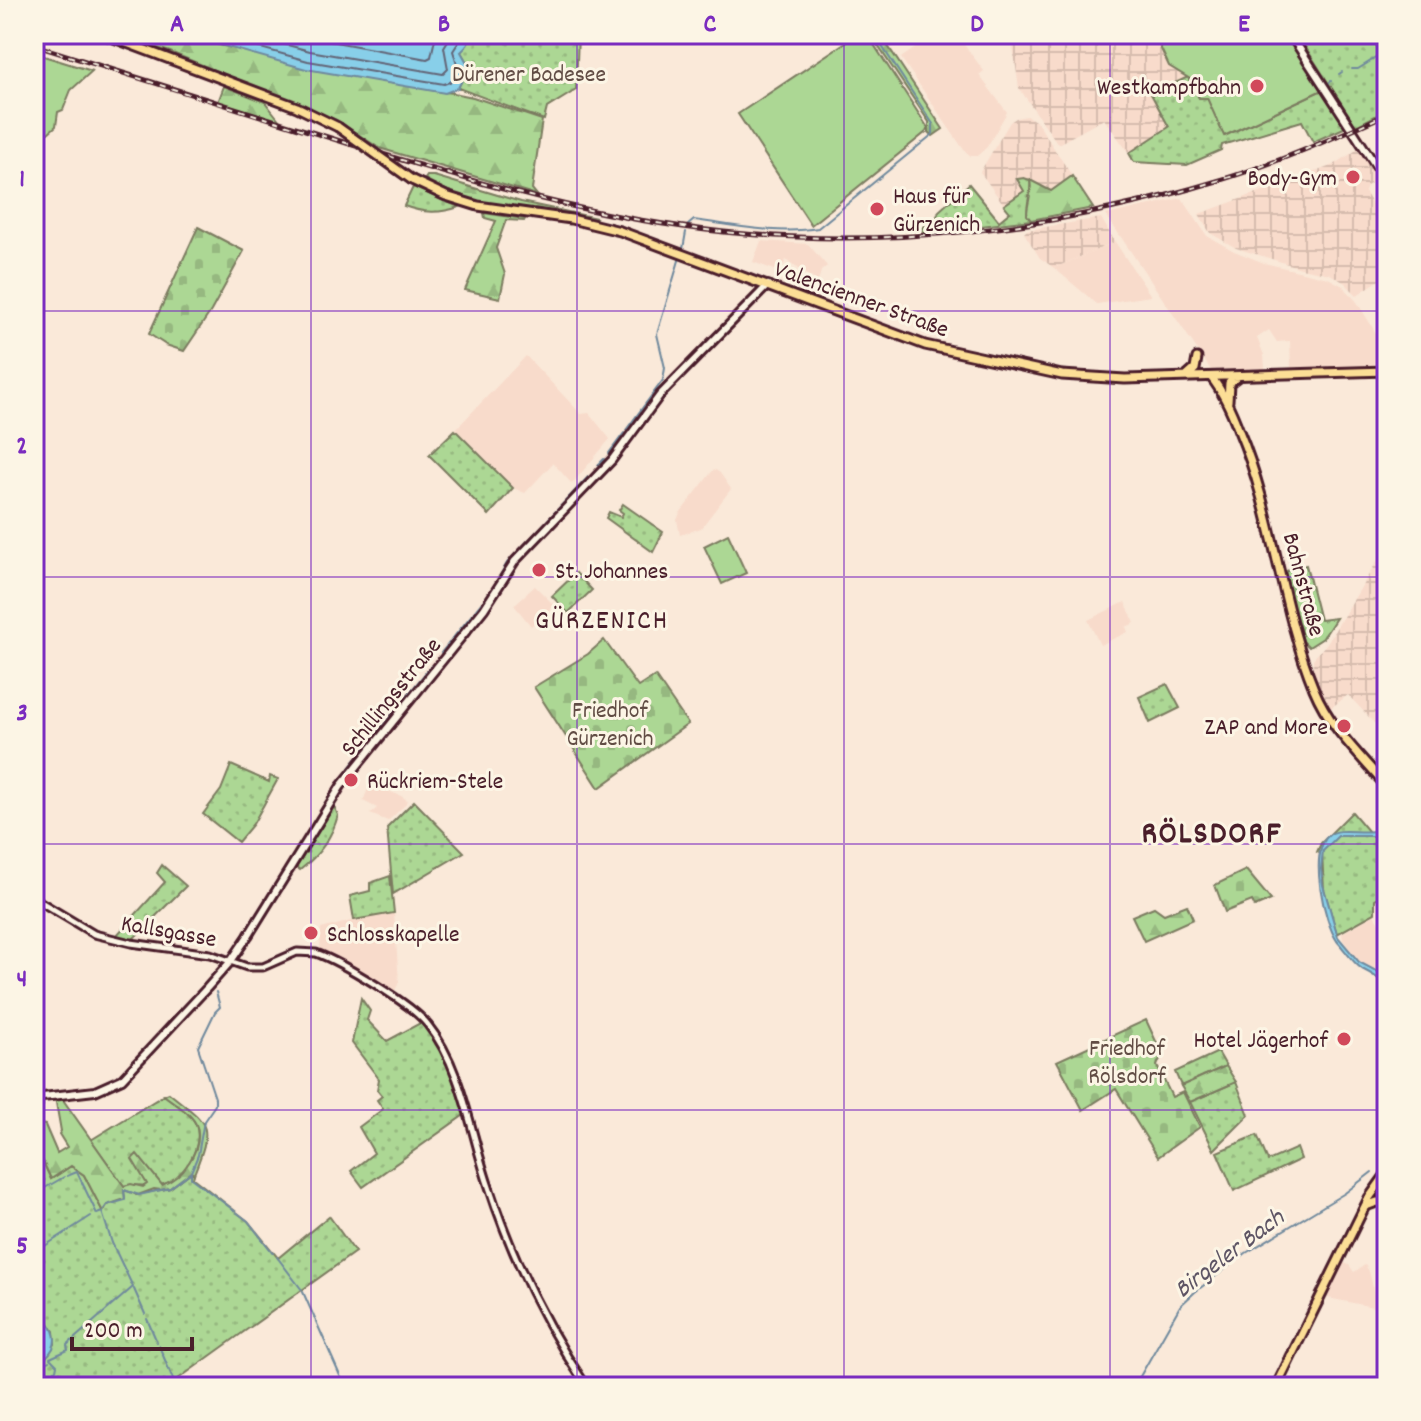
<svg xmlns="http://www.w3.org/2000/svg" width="1421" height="1421" font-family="Dekko,sans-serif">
<defs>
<pattern id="industrial-grid" width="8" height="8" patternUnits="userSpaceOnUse" patternTransform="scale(2)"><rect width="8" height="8" fill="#f8dbcb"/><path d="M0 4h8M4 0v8" fill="none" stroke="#d6bcae"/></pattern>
<pattern id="green-dots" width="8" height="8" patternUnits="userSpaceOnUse" patternTransform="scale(2)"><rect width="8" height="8" fill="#acd794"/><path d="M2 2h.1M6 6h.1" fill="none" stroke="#96b880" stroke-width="1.8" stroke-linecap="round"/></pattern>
<pattern id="forest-firs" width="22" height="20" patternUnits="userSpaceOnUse" patternTransform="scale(2)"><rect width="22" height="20" fill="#acd794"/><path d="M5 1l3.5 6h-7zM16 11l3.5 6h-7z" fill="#96b880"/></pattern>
<pattern id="cemetery-stones" width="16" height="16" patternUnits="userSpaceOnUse" patternTransform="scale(2)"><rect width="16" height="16" fill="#acd794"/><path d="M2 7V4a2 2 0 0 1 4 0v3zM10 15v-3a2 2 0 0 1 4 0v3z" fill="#96b880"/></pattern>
</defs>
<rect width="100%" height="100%" fill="#fae9d9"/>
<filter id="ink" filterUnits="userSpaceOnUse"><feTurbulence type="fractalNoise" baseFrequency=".0125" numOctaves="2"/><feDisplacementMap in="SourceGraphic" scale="16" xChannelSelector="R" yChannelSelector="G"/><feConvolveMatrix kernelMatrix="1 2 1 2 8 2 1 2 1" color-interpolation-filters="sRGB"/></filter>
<g filter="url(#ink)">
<path fill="#f8dbcb" d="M935,34H973L962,42L984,71L979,75L1007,112L987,147L977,156H971L964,150L901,58Z
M1182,198L1207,236L1234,251L1264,263L1328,278L1343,286L1357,302L1387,351V366L1291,368L1290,341L1277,342L1269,330L1257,338L1264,355L1265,369L1211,370L1106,215Z
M761,241L808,244L827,266L821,271L818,282L786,260L780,272L753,262Z
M1115,242L1151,296L1097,304L1054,268Z
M526,356L581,414L589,413L610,439L572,484L553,463L525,493L513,488L455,430Z
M714,469L720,473L731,489L701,528L680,535L677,520L680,513Z
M535,586L554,605L531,626L514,605Z
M1125,602L1135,623L1126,627L1128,632L1100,645L1088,620Z
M370,784L401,796L407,800L405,805L388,821L370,814L377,808L363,801Z
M394,913L399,982L394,993L320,952L321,929L354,920Z
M1374,915L1382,927L1387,924V981L1380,972L1360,963L1343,940L1342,933Z
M1341,1261L1349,1265L1354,1272L1365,1265L1369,1271L1378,1308L1323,1297Z"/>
<path fill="url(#industrial-grid)" d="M1037,34H1154L1169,66L1188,77L1151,94L1169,127L1129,153L1104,119L1058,144L1019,88L1013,47L1023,38Z
M1027,116L1037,122L1072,176L1051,191L1030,180H1017L1024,191L1004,205L980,172L1010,122L1016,118Z
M1361,147L1380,177L1367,186L1365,192L1387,228V275L1357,295L1345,283L1330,274L1301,268L1236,248L1210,233L1199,214L1334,165Z
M1101,218L1115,242L1054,268L1040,258L1024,233L1027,230Z
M1387,545V736L1348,695L1328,710L1314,679L1313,667V659L1327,643Z"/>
<path fill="url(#green-dots)" stroke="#7b7b60" stroke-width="2" d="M472,34H578L576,90L547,108L544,120L458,88L469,66L461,52Z
M1297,34H1370L1387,64V110L1356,126Z
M1188,77L1199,98L1207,97L1225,136L1322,90L1346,127L1313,142L1302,121L1222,145L1221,150L1187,165L1134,162L1129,153L1169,127L1151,94Z
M1024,178L1030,180C1033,194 1022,208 1031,220L923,233L922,228L936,219L939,211L969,184L999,221L1010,212L1004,205L1024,191L1017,179Z
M413,187L459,207C439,214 423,213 404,206Z
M455,430L513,488L489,515L429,455Z
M623,504L663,532L653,552L606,518L609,512L621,517L623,513L619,510Z
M1306,565L1320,620L1336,618L1323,638L1309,647L1303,641L1283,572Z
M576,573L592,590L568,613L552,596Z
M1167,684L1180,708L1150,723L1139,697Z
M231,765L269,782L270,776L278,779L253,824L238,842L203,814L221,790Z
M414,801L464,852L393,894L387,828Z
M333,804L338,815C332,838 318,856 300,870L296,867Z
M1352,812L1375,839L1387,859V893L1375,899V913L1337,934L1324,889L1322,854L1317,852L1321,843Z
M162,865L186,886L132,940L115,937L165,882L157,873Z
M390,876L394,913L354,920L350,896L370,891V883Z
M361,998L370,1011L367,1020L387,1041L422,1022L445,1056L464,1115L363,1187L351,1171L374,1153L359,1127L383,1109L377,1100L382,1096L377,1090L379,1079L352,1043Z
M1218,1052L1226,1066L1181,1086L1175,1072Z
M1236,1082L1249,1115L1214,1150L1190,1102Z
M164,1095C175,1104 191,1112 196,1125C203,1145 186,1176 167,1183C153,1190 138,1182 124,1186L91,1140Z
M1257,1135L1268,1161L1297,1148L1301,1159L1234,1191L1217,1152Z
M39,1154L51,1179L71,1166L84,1175L103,1212L107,1205L119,1201L124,1190L132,1191L136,1195L170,1188L191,1172L194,1174L193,1178L248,1221L278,1258L329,1216L355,1252L167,1387H34V1364L46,1357L55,1344L54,1331L34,1304V1155Z"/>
<path fill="url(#forest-firs)" stroke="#7b7b60" stroke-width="2" d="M114,34H183L223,46L473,97L542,120L532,189L537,195L379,148L336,120L298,104L170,52Z
M870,34H880L943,129L933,136L929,132V122Z
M224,86L265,102L280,121L218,102Z
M427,176H434L521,202L596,218L594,221C559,211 524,211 489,204C466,200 446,191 425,179Z
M1072,176L1093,208L1031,220L1027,215C1027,202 1033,193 1030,180L1051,191Z
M484,213L525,219L524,221L506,220L496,248L505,274L500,298L465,290L496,221L485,218Z
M1187,905L1193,919L1144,941L1132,916L1154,907L1164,914Z
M1226,1066L1236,1082L1190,1102L1181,1086Z
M169,1093C209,1125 214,1123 194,1174L191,1172L170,1188L161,1190L154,1189L138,1195L124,1190L125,1199L107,1205L103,1212L84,1175L71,1166L51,1179L34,1142V1102L41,1100L43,1105L37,1117L40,1124L45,1125L57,1153L67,1147L59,1134L61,1131L55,1097H61L124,1186L131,1184L143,1187L147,1184L132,1159L137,1154L162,1185C182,1178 203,1150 197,1127C193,1114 175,1104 164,1095Z"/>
<path fill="url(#cemetery-stones)" stroke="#7b7b60" stroke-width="2" d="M198,227L244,251L211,311L184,351L166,345L149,334Z
M604,640L638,687L655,676L688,724L599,788L534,687L588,654Z
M1246,870L1271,900L1255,907L1252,901L1225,912L1215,885Z
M1146,1020L1162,1054L1157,1066L1172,1097L1183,1092L1200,1127L1158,1157L1116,1089L1083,1110L1057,1061Z"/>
<path fill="#acd794" stroke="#7b7b60" stroke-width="2" d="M858,34H867L928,128L926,132L811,225L738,114Z
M1154,34H1285L1322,90L1224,136L1207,98H1199L1190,79L1169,66Z
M34,53L92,71L71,90L63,110L58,112L56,126L34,145Z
M728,534L746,573L722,584L704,546Z"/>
<path fill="#88cfe9" stroke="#6f899d" stroke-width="2" d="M182,34H472L466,47L461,52L469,66L458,88L445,93L306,69Z
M1387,826V831L1375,836H1338L1323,851L1321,869L1323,885L1338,937L1359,962L1378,972L1387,986C1379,978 1372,974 1362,969C1353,963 1344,949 1337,941C1324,922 1308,852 1329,835C1342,825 1369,838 1387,826Z
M34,1304C46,1318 67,1339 46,1357C42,1360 38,1361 34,1364V1347L38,1339L34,1326Z"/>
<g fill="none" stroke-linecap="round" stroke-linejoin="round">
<path stroke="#636577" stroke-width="2" d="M209,34L308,61L444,84L452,81L459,70L453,51L464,34
M246,34L310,51L443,74L448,69L444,47L452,34
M292,34L427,59L431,57L436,34"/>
<path stroke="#6f899d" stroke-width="2" d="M1385,53L1387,52
M1352,69H1358L1382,54
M1339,74L1342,72
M1329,83L1331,81
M687,226L694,220C734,225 778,235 818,228L933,134V124L874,34
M683,249L686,232
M626,430L663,380L665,368L657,334L680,257
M609,453L624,433
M598,465L604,459
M441,653L491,591L507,563L588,477
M349,768L431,666
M259,923L292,874
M191,1172V1178L248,1221L273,1253
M67,1176L77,1172L97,1214L102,1212
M43,1189L64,1177
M34,1195L40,1191
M34,1253L91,1216
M277,1257L302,1290
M134,1289L145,1314
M303,1292L345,1387
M147,1319L157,1342
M159,1346L173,1379L163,1387
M34,1371L49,1361
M36,1387L56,1370L57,1365L50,1358L68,1350L67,1345L133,1287L112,1243L102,1212L107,1205L125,1200L124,1190L139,1195L170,1188L191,1172L198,1155L204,1121L215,1105V1098L198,1047L215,1012L220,1007L216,992
M1134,1387L1180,1306L1195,1292L1246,1253L1345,1193L1372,1172"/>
<g stroke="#4a1f2b" stroke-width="11">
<path id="tertiary" d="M34,898L94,934L131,943L210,954L247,967H263L297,952L316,953C341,962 412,1004 428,1025C462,1067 471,1134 488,1184C511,1255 545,1325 587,1387"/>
</g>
<g stroke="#4a1f2b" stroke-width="12">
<path id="secondary" d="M1290,34L1387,183
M34,1098L95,1091L122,1079L207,988L231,961L248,936L341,786L484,609L515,561L612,460L660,395L768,285"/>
</g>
<g stroke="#4a1f2b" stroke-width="13">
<path id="primary" d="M103,34L297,107L338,127
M412,180L446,196L478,206L571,219L620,231L925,345L1062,375L1125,379L1387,371
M1186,377L1195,369L1197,358
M1211,377C1224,393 1232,412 1239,431C1274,514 1280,606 1314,689C1330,728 1360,755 1387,787
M1228,401L1229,383L1237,377
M1366,1206L1377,1202L1387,1204
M1276,1387L1369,1198L1387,1173"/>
</g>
<use href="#tertiary" stroke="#fcf5e5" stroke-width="5"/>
<use href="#secondary" stroke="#fcf5e5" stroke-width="6"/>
<use href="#primary" stroke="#fcde96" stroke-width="7"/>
<g stroke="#4a1f2b" stroke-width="5">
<path id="rail" d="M34,45C141,79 248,113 356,146C476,183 598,219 724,232C889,249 1059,229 1217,181C1275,164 1331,139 1387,114"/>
</g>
<use href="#rail" stroke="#fcf5e5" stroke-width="2" stroke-dasharray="6" stroke-linecap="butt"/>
<g stroke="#4a1f2b" stroke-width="13" stroke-linecap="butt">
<path id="primary-bridge" d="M338,127L412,180"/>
</g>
<use href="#primary-bridge" stroke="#fcde96" stroke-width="7"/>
</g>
</g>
<path fill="none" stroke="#7b2cbf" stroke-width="2" stroke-opacity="0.55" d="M311,34V1387M577,34V1387M844,34V1387M1110,34V1387M34,311H1387M34,577H1387M34,844H1387M34,1110H1387"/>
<g fill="#d1495b" stroke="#fcf5e5" stroke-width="3">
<circle cx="1257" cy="86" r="8"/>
<circle cx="1353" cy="177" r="8"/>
<circle cx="877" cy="209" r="8"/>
<circle cx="539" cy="570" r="8"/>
<circle cx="1344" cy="726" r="8"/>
<circle cx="351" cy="780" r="8"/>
<circle cx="311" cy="933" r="8"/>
<circle cx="1344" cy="1039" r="8"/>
</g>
<g text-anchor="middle" stroke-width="6" stroke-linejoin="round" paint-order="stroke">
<g font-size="24" fill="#624d45" stroke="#fcf5e5">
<text x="529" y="81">Dürener Badesee</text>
<text x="610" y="717">Friedhof<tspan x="610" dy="28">Gürzenich</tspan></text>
<text x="1127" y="1055">Friedhof<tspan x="1127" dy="28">Rölsdorf</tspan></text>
</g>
<g font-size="24" fill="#4a1f2b" stroke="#fcf5e5" text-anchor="end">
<text x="1241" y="94">Westkampfbahn</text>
<text x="1337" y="185">Body-Gym</text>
<text x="893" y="203" text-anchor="start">Haus für<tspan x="893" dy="28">Gürzenich</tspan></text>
<text x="555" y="578" text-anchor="start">St. Johannes</text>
<text x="1328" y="734">ZAP and More</text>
<text x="367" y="788" text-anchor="start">Rückriem-Stele</text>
<text x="327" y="941" text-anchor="start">Schlosskapelle</text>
<text x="1328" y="1047">Hotel Jägerhof</text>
</g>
<g font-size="24" fill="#4a1f2b" stroke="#fcf5e5">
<text transform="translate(862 298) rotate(20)" y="8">Valencienner Straße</text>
<text transform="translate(1305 584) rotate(75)" y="8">Bahnstraße</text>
<text transform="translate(390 696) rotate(-51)" y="8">Schillingsstraße</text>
<text transform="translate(169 930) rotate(10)" y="8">Kallsgasse</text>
</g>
<g font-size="26" font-style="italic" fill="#5d5464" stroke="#fcf5e5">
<text transform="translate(1228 1252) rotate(-37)" y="9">Birgeler Bach</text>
</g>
<g font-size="28" letter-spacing="2" fill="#4a1f2b" stroke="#fcf5e5">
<text x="602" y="628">GÜRZENICH</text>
</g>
<g font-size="32" font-weight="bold" letter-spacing="2" fill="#4a1f2b" stroke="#fcf5e5">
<text x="1212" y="842">RÖLSDORF</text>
</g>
</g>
<rect width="1421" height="1421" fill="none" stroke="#fcf5e5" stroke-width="88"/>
<path d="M72 1337v12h120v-12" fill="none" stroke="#4a1f2b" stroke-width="4"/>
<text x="84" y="1337" font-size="24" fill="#4a1f2b" stroke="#fcf5e5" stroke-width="6" paint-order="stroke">200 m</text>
<rect x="44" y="44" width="1333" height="1333" fill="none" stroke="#7b2cbf" stroke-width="3"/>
<g font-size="26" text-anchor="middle" font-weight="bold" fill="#7b2cbf">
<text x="177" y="31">A</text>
<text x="444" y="31">B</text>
<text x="710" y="31">C</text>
<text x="977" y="31">D</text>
<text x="1244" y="31">E</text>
<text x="22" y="186">1</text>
<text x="22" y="453">2</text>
<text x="22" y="720">3</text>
<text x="22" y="986">4</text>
<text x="22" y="1253">5</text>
</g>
</svg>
